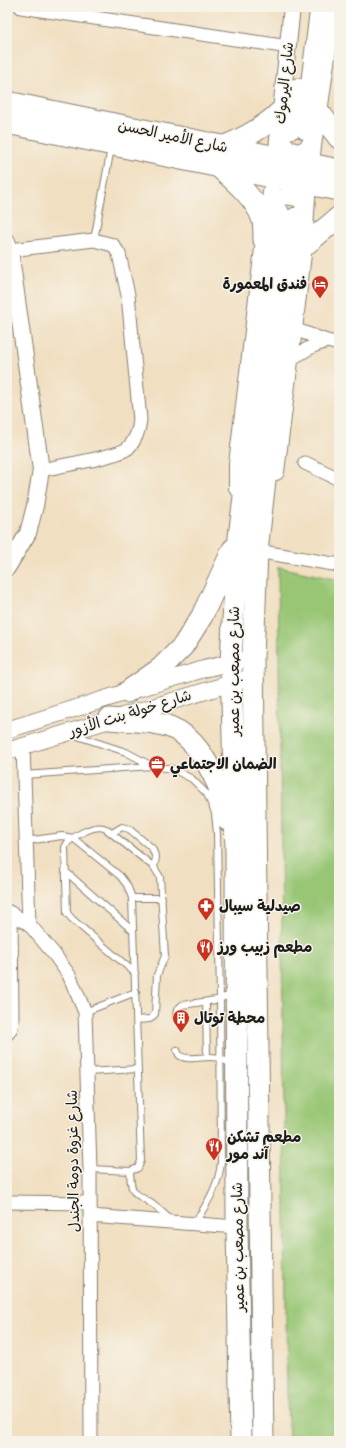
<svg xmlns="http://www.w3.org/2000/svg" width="346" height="1448" font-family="'Gochi Hand','Playpen Sans Arabic',sans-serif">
<rect width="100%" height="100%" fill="#f7f3e8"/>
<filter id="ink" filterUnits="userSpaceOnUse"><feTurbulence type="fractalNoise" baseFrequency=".025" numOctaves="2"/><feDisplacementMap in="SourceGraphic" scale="8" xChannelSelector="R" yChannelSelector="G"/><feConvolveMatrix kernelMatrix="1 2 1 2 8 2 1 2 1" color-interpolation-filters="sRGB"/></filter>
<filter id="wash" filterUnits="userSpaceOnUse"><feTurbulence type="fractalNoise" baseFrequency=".012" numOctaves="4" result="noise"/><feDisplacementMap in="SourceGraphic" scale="16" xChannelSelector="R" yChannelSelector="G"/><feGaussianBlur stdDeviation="0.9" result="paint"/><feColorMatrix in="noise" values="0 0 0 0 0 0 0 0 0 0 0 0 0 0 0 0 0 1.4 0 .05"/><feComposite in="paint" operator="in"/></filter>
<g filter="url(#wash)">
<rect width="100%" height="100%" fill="#f1dfc1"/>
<path fill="#98c674" stroke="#5a7148" d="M278,567L339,580V1441H289L287,1399Z"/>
</g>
<g filter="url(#ink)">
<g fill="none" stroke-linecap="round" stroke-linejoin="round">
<g stroke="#867e6e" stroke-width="8">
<path id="service" d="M94,240L111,148
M74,735L126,752L152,766
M24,775L152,766L173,769L192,779L207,794L215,813L217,834L220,999L221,1162C219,1186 207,1203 195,1223
M112,833L122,827L129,829L152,848L156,858L154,867
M26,841L62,836L73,838L120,876L127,885L132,898L141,1161L138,1168L130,1171L90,1169
M65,871L133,931
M132,898H162
M135,973L72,919L67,913L65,847C69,837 96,823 106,829L154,867L160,877L165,956L157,975L155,1014L150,1019L137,1020
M206,1002L207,1057
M85,1012L136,992
M176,1016L177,1010L182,1005L216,1000L233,994
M177,1050L179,1055C186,1061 200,1057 210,1057C218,1057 226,1060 233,1066
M87,1072L138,1069
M130,1171C131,1197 134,1191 152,1204C159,1209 165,1215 171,1220"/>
</g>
<g stroke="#867e6e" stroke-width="15">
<path id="minor" d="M21,7L289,47
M10,250L94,240L113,245L119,254L128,295L140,420C139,431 136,440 128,448C118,457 57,466 41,470
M294,329L327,341L339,344
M290,359L313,346L327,341
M305,463L339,479
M257,551L339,565
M23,746L29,924
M7,911L29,924L54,954L69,975L85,1012L90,1169L91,1441
M7,1034L11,1028L12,1020L11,913
M7,1202L90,1203
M90,1216L237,1227"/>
</g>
<g stroke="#867e6e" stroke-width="18">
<path id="tertiary" d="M279,134C282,143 292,156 303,150C308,148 311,142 314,138
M270,204C279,196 290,194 301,200L306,211
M7,241L10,250L41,470L35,506L28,533L7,568
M276,472L294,329L304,246L307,197L314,138L319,112L334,7
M237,488V464L246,389L264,240L276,158L292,7
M7,730L127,692L204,669L241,660
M7,751L242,680"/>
</g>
<g stroke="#867e6e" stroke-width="23">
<path id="trunk" d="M7,102L339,170
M319,112L339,138
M7,123L220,167L339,190
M291,128L297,89
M306,129L321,7
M223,147C244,138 264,128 280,112
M220,168C235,181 258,201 263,221C264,227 264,234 264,240
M304,246L339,217
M127,692L161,668L183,646L202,616L233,549
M109,719C129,721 151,720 170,727C194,736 208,763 218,785C222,796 224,809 227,820
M241,1441L237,1227L236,851L231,662L234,601L239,537L279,214
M263,1441L253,658L257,551L280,348L296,218"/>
</g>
<use href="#service" stroke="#fff" stroke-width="6"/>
<use href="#minor" stroke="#fff" stroke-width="13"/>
<use href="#tertiary" stroke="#fff" stroke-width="16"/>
<use href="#trunk" stroke="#fff" stroke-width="21"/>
</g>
</g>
<defs>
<g id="hotel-pin" transform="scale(0.9)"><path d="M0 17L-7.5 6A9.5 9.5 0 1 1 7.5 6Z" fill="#c8321e" stroke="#f7f3e8"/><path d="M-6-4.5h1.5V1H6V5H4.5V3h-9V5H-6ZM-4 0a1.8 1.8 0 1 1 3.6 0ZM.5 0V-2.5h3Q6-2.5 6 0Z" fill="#fff"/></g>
<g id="office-pin" transform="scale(0.9)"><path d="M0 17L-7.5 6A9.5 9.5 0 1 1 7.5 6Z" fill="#c8321e" stroke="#f7f3e8"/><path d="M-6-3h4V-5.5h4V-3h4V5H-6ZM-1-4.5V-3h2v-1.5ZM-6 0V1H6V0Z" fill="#fff"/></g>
<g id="pharmacy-pin" transform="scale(0.9)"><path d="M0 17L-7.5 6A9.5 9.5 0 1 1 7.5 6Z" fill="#c8321e" stroke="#f7f3e8"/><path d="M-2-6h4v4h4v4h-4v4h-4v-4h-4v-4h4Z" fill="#fff"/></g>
<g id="restaurant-pin" transform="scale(0.9)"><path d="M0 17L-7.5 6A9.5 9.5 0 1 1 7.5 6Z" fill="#c8321e" stroke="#f7f3e8"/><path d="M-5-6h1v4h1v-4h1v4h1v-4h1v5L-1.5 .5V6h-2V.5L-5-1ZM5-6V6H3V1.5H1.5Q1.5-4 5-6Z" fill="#fff"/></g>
<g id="building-pin" transform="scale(0.9)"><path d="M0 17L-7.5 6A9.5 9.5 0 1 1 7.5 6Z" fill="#c8321e" stroke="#f7f3e8"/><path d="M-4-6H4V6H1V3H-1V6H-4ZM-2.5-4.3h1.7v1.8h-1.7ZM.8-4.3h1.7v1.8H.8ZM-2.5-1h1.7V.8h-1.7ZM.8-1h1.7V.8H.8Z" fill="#fff"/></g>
</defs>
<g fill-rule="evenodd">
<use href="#hotel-pin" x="320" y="284"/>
<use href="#office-pin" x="157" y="764"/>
<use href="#pharmacy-pin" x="206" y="906"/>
<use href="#restaurant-pin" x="205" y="947"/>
<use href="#building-pin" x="181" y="1018"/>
<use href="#restaurant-pin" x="214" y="1146"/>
</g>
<g text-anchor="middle" stroke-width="3" stroke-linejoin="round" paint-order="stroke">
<g font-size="15" fill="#1c1c1c" stroke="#f7f3e8">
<text transform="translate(284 83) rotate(-84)" y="5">شارع اليرموك</text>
<text transform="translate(173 136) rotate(12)" y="5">شارع الأمير الحسن</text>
<text transform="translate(234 671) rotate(-90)" y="5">شارع مصعب بن عمير</text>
<text transform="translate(130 713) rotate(-17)" y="5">شارع خولة بنت الأزور</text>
<text transform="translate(73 1161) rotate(-91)" y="5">شارع غزوة دومة الجندل</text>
<text transform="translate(238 1247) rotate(-91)" y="5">شارع مصعب بن عمير</text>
</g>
<g font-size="15" font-weight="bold" fill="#1c1c1c" stroke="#f7f3e8" text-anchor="start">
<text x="307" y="289" text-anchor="end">فندق المعمورة</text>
<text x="170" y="769">الضمان الاجتماعي</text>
<text x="219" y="911">صيدلية سيبال</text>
<text x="218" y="952">مطعم زبيب ورز</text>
<text x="194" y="1023">محطة توتال</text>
<text x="227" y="1142">مطعم تشكن<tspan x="227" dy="17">آند مور</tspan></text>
</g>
</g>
<rect width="346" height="1448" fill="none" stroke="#f7f3e8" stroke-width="24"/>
</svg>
